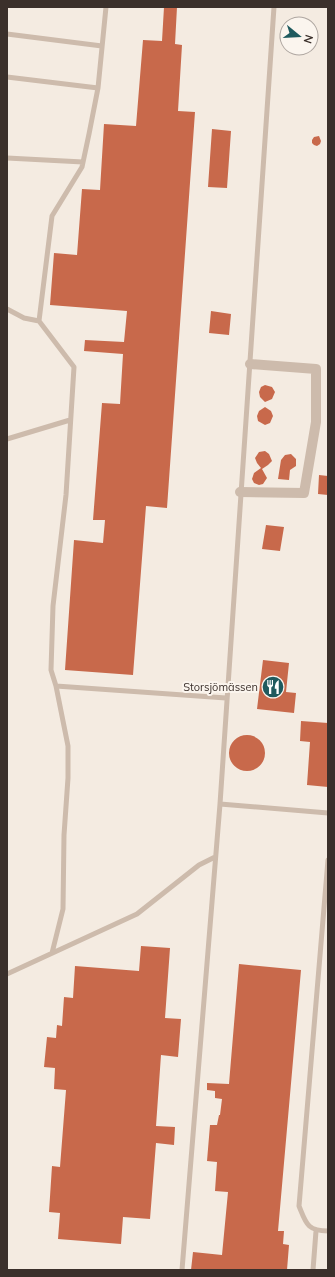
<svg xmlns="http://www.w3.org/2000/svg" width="335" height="1277" font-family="Mulish,sans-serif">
<rect width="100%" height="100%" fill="#f4ebe1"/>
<path fill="#c8694b" d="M164,7H177L175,44L182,45L178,111L195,112L167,508L146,506L133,675L65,670L74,540L103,543L105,520H93L102,403L120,404L123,354L84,351L85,340L124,342L127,311L50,305L54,253L77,255L82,189L100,190L104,124L136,126L143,40L162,41Z
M212,129L231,131L227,188L208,187Z
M319,136L321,141L320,144L317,146L314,145L312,143V140L314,137Z
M211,311L231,314L229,335L209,333Z
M265,385L272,387L275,392L272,399L265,402L260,397L259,392L261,387Z
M265,407L271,411L273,416L270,423L265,425L258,421L257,416L259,411Z
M265,451L269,454L272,461L268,465L262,469L267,478L263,484L259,485L254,483L252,479L254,473L261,468L257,463L255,458L259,452Z
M291,454L296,459V466L290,470L289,480L278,479L281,460L285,455Z
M319,475L328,476V495L318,494Z
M266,525L284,527L280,551L262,549Z
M263,660L289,663L286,692L296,693L294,713L257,709Z
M301,721L328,723V787L307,785L310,742L300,741Z
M229 753a18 18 0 1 1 36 0a18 18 0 1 1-36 0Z
M141,946L170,948L165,1018L181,1019L178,1057L161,1055L156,1126L175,1127L174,1145L156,1143L150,1219L123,1217L121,1244L58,1239L60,1213L49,1212L52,1166L60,1167L66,1090L54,1089L55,1068L44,1067L47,1037L56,1038L57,1025L62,1026L64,997L73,998L75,966L139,971Z
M239,964L301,970L278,1231H284L283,1244L289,1245L287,1270H191L193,1252L222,1255L228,1192L215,1191L217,1162L207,1161L210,1125H217L219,1115H220L222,1099L215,1098V1091L207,1090V1083L229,1084Z"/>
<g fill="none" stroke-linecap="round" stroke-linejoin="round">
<path stroke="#cdbbac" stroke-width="5" d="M106,7L98,88L89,134L82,167L52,216L39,321L74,367L66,495L53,606L51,670L56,686L226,698
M7,34L102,46
M7,77L98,88
M7,158L83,162
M7,309L24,318L39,321
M7,439L70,420
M220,804L328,813
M328,860L299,1206C306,1223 307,1231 328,1231
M52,953L63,909L64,835L68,778V746L56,686
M7,974L137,914L199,865L215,857
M182,1270L220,804L274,7
M313,1270L316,1231"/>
<path stroke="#cdbbac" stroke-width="10" d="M240,492L304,493L316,422V369L250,364"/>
</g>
<defs>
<g id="restaurant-disc" transform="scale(1.15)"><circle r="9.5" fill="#1f5a5e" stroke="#fbf5ee"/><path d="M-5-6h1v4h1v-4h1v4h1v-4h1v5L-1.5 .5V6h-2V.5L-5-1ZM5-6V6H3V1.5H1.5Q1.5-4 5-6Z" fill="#fff"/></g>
</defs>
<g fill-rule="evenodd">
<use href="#restaurant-disc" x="273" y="687"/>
</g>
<g text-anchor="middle" stroke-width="4" stroke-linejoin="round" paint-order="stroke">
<g font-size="11" fill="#3b302b" stroke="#fbf5ee" text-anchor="end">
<text x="258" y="691">Storsjömässen</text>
</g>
</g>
<rect width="335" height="1277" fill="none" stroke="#3b302b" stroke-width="16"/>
<g transform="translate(299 36) rotate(108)"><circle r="19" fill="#fbf5ee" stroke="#aea6a0"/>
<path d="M0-3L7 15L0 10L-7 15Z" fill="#1f5a5e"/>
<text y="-6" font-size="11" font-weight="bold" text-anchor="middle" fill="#3b302b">N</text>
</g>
</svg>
